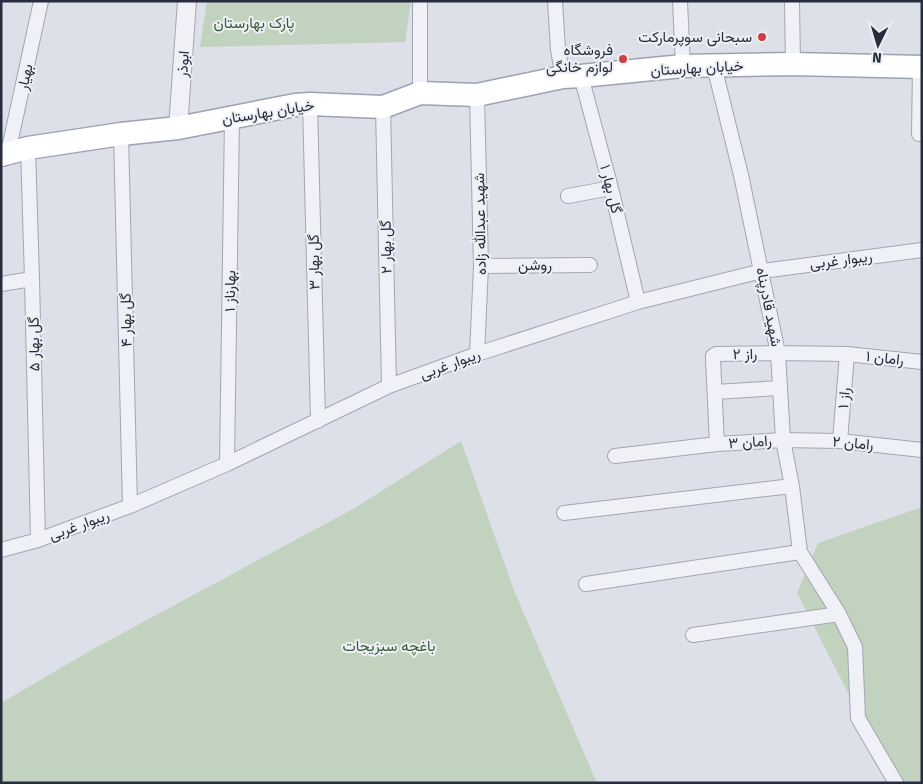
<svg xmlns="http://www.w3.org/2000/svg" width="923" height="784" font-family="'Fira Sans',Vazirmatn,sans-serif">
<rect width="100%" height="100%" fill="#dde0e8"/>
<path fill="#c1d2be" d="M207,1H411L405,42L200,47Z
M461,441L515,593L597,783H1V703L95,648L353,509Z
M922,507V783H894L797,593L818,543Z"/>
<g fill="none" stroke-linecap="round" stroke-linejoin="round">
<g stroke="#a3a6b2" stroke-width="16">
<path id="minor" d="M555,1L558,50L563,77
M680,1L683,66
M792,1L793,64
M714,66L741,175L778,353L783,440L792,486L800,552L839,614L855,647L858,718L896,783
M581,76L611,188L638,302
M420,93V1
M310,104L318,421
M383,107L389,386
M121,134L130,506
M919,134L920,67
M28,148L32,279L38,540
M8,153L41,1
M568,196L611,188
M481,266L590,265
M1,284L32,279
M477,354L481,266L477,95
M715,392L780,388
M840,441L847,354
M717,444L713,359V356L716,354L778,353L847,354L922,362
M615,456L717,444L783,440L840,441L922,450
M227,464L232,117
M564,513L792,486
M1,550L38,540L130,506L227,464L389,386L477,354L638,302L762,271L922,250
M586,584L800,552
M693,635L839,614"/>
</g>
<g stroke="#a3a6b2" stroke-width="20">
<path id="tertiary" d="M178,128L187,1"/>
</g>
<g stroke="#9da2b3" stroke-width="25">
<path id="primary" d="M1,155L28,148L121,134L178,128L295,105L310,104L383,107L420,93L477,95L563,77L581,76L683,66L793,64L922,67"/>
</g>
<use href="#minor" stroke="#f0f1f6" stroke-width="14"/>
<use href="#tertiary" stroke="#f0f1f6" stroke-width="18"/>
<use href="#primary" stroke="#fff" stroke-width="22"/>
</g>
<g fill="#d03f40" stroke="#edeff5" stroke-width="2">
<circle cx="762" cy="37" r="5"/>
<circle cx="623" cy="59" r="5"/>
</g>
<g text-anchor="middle" stroke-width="4" stroke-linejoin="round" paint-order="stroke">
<g font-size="15" fill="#355a34" stroke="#edeff5">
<text x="254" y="28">پارک بهارستان</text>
<text x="389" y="651">باغچه سبزیجات</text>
</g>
<g font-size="15" fill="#272c3e" stroke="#edeff5" text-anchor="end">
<text x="752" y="42">سبحانی سوپرمارکت</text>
<text x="613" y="55">فروشگاه<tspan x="613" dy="17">لوازم خانگی</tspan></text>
</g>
<g font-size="15" fill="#272c3e" stroke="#edeff5">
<text transform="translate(183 64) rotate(-86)" y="5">ابوذر</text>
<text transform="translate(697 68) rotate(-3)" y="5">خیابان بهارستان</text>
<text transform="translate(25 77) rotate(-78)" y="5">بهیار</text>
<text transform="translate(268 112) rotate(-9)" y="5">خیابان بهارستان</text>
<text transform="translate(611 189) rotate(76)" y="5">گل بهار ۱</text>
<text transform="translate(480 224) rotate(-91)" y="5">شهید عبدالله زاده</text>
<text transform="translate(386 247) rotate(-91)" y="5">گل بهار ۲</text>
<text transform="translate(841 260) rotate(-7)" y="5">ریبوار غربی</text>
<text transform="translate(314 262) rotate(-91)" y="5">گل بهار ۳</text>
<text transform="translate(535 265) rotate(-1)" y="5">روشن</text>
<text transform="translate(230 291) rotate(-89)" y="5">بهارناز ۱</text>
<text transform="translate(769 307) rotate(79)" y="5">شهید قادرپناه</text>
<text transform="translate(126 320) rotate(-91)" y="5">گل بهار ۴</text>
<text transform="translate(34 344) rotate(-91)" y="5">گل بهار ۵</text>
<text transform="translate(745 354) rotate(-1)" y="5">راز ۲</text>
<text transform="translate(885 358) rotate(6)" y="5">رامان ۱</text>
<text transform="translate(450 364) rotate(-20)" y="5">ریبوار غربی</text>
<text transform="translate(844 398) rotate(-85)" y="5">راز ۱</text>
<text transform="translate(750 442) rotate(-4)" y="5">رامان ۳</text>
<text transform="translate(853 443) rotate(5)" y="5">رامان ۲</text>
<text transform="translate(79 525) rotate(-20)" y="5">ریبوار غربی</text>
</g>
</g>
<rect width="923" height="784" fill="none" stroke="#272c3e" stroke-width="5"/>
<g transform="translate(878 45) rotate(185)" stroke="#edeff5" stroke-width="4" paint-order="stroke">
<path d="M0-4L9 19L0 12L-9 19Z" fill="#272c3e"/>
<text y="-8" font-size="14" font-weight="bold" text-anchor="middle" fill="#272c3e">N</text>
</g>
</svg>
